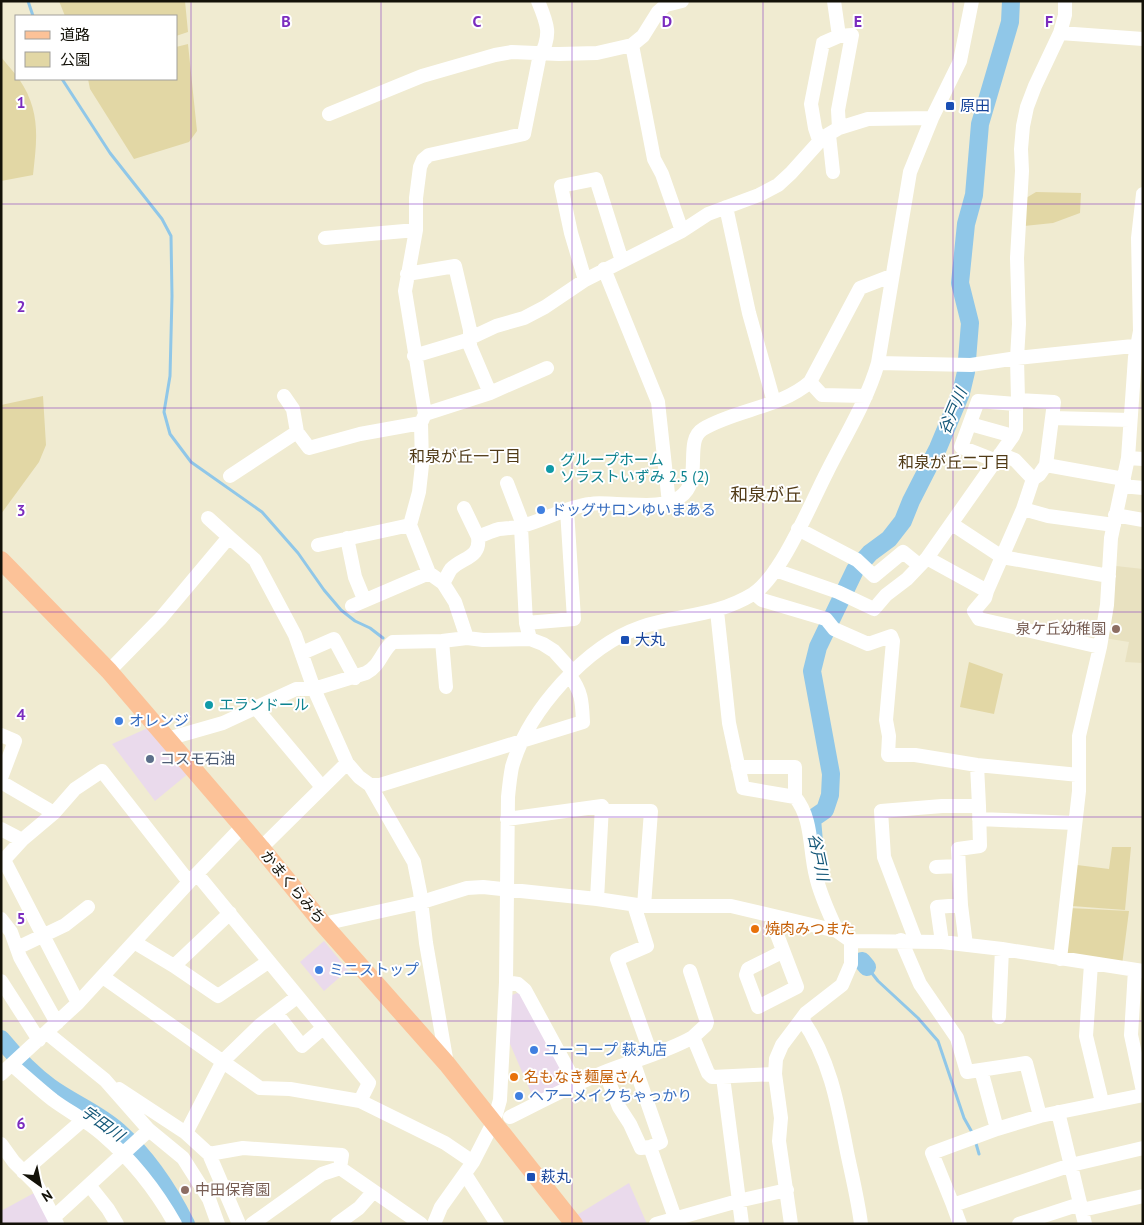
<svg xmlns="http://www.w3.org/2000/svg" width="1144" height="1225" font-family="'PT Sans','Noto Sans JP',sans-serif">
<rect width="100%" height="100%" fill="#f0ebd1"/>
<path fill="#eadaec" d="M150,727L189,773L155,801L112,744Z
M324,941L348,970L324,991L300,962Z
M517,993L523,994L571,1084L535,1102L507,1037L509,999L512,995Z
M629,1183L647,1224H584L577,1215Z
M34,1193L51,1224H1V1211Z"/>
<path fill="#e8e1c0" d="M1116,566L1143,569V663L1125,662L1129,642L1104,638Z"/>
<path fill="#e2d7a5" d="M59,1H185L188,32L176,36V16H65Z
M188,44L197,131L189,142L134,159L90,89L88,79H176V47Z
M1,57L16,75V79H19C41,111 37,139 33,175L1,181Z
M1036,192L1081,193L1080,213L1053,223L1024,226L1026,198Z
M43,396L46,445L39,462L1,514V405Z
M969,662L1003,674L994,714L960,707Z
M1112,847H1131L1125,910L1072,906L1077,865L1109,869Z
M1069,908L1129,911L1122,965L1064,956Z"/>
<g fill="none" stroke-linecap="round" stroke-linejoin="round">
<path stroke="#90c7e8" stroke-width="3" d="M28,1L33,16
M62,79L110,153L162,219L171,236L172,296L170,376L164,412L170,434L191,462L262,512L298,553L324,590L341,610L355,621L370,628L383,638
M867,967L878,981L918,1018L938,1041L964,1118L973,1134
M975,1140L979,1154"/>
<path stroke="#90c7e8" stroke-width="18" d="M814,842L812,819L825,810L830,795L831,774L812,671L818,647L855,570L870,553L889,539L903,521L911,501L938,448L961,393L966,372L970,323L960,283L966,224L974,195L980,124L1010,22L1011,1
M862,961L867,967
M1,1039C15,1056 32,1074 50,1087C72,1103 98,1113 118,1131C147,1157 169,1190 186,1224"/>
<path stroke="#fff" stroke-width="14" d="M834,1L839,36
M1060,33L1143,39
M632,45L654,159L662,174L682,231
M329,114L422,76L495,55L512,52L559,54L597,53L632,45L643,36L658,12L666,5L682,1
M829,135L833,172
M819,140L815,128L811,104L823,43L839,36L852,35L838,110L839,128
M726,207L749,313L774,402
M325,238L416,230
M604,269L658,402L669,503
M407,274L455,266L470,330V346L490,393
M585,280L571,233L561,186L596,179L622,261
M414,356L464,341L496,326L524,318L545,307L585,280L682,231L708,214L759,195L778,185L791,173L818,143L819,140L839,128L868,119L932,118
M878,363L971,365L1017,358L1143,345
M810,382L822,395L866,396
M284,396L293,409L297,432L309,448L360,434L421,423
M1018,400L1054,402L1052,418
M425,414L490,393L547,368
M970,424L1013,436
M1000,454L1015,460L1033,479
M1128,458L1143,459
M994,460L961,447L978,401L1016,404
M1046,465L1124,479
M230,476L297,432
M507,483L522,522L521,527L526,623L530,639
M1122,486L1143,488
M464,508L478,537
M1023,509L1048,516L1114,525
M1115,515L1143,520
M208,518L229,537
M952,524L1002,557L1109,576
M798,529L857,560L874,576L903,552L919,565
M347,538L355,577L364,599
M318,545L410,525
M927,558L987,591
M775,570L838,592L874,609L886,595L907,579L927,558L1013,436L1016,429V404L1018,400L1017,358L1019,324L1017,258L1022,171L1021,149L1023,126L1027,107L1035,86L1060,33L1065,15V1
M443,583C446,579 448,573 451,569C463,557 481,558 478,537C485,534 492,531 499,529C507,528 515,528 522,526C545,520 566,507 590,504C599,502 608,504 617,504C637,504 662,509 680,497C704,481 683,441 703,429C737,409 780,408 810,382L860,288L891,276
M754,593L762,600L826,619L834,629L868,644L891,636L893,641L886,720L889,736L888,755H915L977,765L1079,775
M352,606L429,573
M717,611L729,723L743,788L795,797C813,819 809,849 816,876C820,895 829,913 837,931
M526,623L574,619L567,510
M467,638L455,602L443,583L429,573L410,525L419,492L422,465L421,423L425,414L405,291L416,230V198L420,167L423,160L429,155L524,134L539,59C552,35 548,25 538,1
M442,641L446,687
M1100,647L979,619L974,611L985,598L987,591L1023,509L1033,479L1039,475L1046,465L1052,418L1130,420
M302,653L334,639L355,678
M109,671L161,618L229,537L255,560L295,635L314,689L347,763L359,777L370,785L414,862L420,892L426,943L447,1064
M256,708L322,787
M1,735L15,741L1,778
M167,739L223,723L296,689H314L366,673C381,665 382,650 393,642L442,641L467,638L483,640L530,639L543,644L554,651L573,672
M738,767H795V797
M1,782L54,813
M370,785H380L583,722C582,702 582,692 570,676
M603,811H651L644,906
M507,819L602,806L597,899
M979,819L1075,823
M1,829L22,840
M261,848L347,763
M4,860L78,1003
M1,863L22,840L54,813L75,789L102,771L189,882
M936,867L958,866
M197,874L369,1083L360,1101
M634,905L647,946L617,959L651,1054
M770,916L797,987L758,1007L746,975L748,969L782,952
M1,919L11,932L20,957L57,1023
M323,924L422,902L467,888L483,887L597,899L644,906H731L837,931L851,941L942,942L1002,949L1143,971
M901,940L920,984L957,1038L967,1072L1026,1063L1040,1116
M916,941L884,857L881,811L942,806H979L977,765
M134,942L174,966L218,996L268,962
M942,942L937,907L961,905
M966,945L961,905L958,849L980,846L979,806
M17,948L65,925L88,907
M1060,959L1079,791V736L1100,647L1107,605L1111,538L1128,458L1135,357L1140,331L1138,238L1143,194
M1091,964L1086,1036L1102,1102
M174,966L230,913
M1135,970L1131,1035L1143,1091
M690,971L707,1022L706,1025L693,1037
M103,977L260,1088L290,1089L360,1101L445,1143L473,1162
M1,981L39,1040
M506,982L518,984L525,990L576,1084
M276,1013L302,1046L323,1028
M999,1017L1002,949
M802,1019C830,1059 838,1105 847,1152C852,1176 858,1200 861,1224
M47,1033L105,1080L149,1130L183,1158L209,1199L218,1224
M633,1061L661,1142L650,1147L675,1218
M12,1065C25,1076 39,1089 53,1100C69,1112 88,1121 103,1135C132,1160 156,1190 175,1224
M981,1070L997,1129L1040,1116L1143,1095
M605,1072L619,1107L630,1124L641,1148L650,1147
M1,1074L78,1003L189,882L242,827
M723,1077L742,1224
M119,1089L186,1133L209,1154L239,1224
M1058,1112L1085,1224
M510,1117C542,1101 574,1084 607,1071C635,1060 667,1052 693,1037L708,1073L712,1077L775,1074
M186,1133L223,1061L260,1025L297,997
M1,1144L14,1162L37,1185L57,1224
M209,1154L243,1148L342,1155L340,1168
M23,1172L83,1120
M465,1174L497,1224
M89,1185L108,1209L117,1224
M953,1205L932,1153L997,1129
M1082,1210L1143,1196
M54,1217L149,1130
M252,1224L322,1174L340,1168L421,1224
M337,1224L359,1208L373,1192
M434,1224L441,1207L473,1162L494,1121L500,1100L506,982L508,797C509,787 510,777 512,767C528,711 586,646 641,627C681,614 715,617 753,594C781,576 811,503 827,472C845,436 867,401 878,363L910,172L932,118L960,61L972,1
M656,1224L738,1201L787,1190
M791,1224L779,1141L781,1118L775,1074L776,1059L782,1045L806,1013L842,985L851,964V941
M960,1224L953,1205L1071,1165L1143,1148
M1019,1224L1080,1204"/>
<path stroke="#fcc298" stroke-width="18" d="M1,560L109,671L261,848L323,924L447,1064L574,1224"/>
</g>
<path fill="none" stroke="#7b2cbf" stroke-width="1" stroke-opacity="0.55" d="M191,1V1224M381,1V1224M572,1V1224M763,1V1224M953,1V1224M1,204H1143M1,408H1143M1,612H1143M1,817H1143M1,1021H1143"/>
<g fill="#1a4fb4" stroke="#fff" stroke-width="2">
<rect x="945" y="101" width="10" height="10" rx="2.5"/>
<rect x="620" y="635" width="10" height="10" rx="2.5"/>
<rect x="526" y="1172" width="10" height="10" rx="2.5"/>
</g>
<g fill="#0f9aa8" stroke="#fff" stroke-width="2">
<circle cx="550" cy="469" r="5"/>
<circle cx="209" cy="705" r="5"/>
</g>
<g fill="#3f7fe0" stroke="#fff" stroke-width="2">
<circle cx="541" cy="510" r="5"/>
<circle cx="119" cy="721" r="5"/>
<circle cx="319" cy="970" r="5"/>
<circle cx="534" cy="1050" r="5"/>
<circle cx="519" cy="1096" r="5"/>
</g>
<g fill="#8d6e63" stroke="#fff" stroke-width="2">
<circle cx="1116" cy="629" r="5"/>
<circle cx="185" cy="1190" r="5"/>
</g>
<circle fill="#5c6f8a" stroke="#fff" stroke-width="2" cx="150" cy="759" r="5"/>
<g fill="#e8710a" stroke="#fff" stroke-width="2">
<circle cx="755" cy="929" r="5"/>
<circle cx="514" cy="1077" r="5"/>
</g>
<g text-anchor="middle" stroke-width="4" stroke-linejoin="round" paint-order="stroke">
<g font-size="15" fill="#164399" stroke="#fff" text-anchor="start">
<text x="960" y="111">原田</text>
<text x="635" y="645">大丸</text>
<text x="541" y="1182">萩丸</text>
</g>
<g font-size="15" fill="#0d838f" stroke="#fff" text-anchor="start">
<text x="560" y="465">グループホーム<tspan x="560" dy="17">ソラストいずみ 2.5 (2)</tspan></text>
<text x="219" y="710">エランドール</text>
</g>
<g font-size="15" fill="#366cbe" stroke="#fff" text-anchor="start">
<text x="551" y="515">ドッグサロンゆいまある</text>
<text x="129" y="726">オレンジ</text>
<text x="329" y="975">ミニストップ</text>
<text x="544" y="1055">ユーコープ 萩丸店</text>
<text x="529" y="1101">ヘアーメイクちゃっかり</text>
</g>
<g font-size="15" fill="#785e54" stroke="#fff" text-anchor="end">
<text x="1106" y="634">泉ケ丘幼稚園</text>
<text x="195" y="1195" text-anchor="start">中田保育園</text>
</g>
<g font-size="15" fill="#4e5e75" stroke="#fff" text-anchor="start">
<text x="160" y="764">コスモ石油</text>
</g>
<g font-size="15" fill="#131108" stroke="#fff">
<text transform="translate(293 887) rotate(50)" y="5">かまくらみち</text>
</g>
<g font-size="15" fill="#c56008" stroke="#fff" text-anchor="start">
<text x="765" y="934">焼肉みつまた</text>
<text x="524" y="1082">名もなき麺屋さん</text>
</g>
<g font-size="16" font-style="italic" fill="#145778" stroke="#fff">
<text transform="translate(952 411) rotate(-67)" y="6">谷戸川</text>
<text transform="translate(819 857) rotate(78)" y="6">谷戸川</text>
<text transform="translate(103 1123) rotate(36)" y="6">宇田川</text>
</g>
<g font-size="16" fill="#513b17" stroke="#fff">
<text x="465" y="462">和泉が丘一丁目</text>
<text x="954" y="468">和泉が丘二丁目</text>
</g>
<g font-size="18" fill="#513b17" stroke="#fff">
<text x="766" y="501">和泉が丘</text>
</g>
</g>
<g font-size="16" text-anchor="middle" font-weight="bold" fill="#7b2cbf" stroke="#fff" stroke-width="4" stroke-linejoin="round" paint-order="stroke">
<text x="286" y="27">B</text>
<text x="477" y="27">C</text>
<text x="667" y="27">D</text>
<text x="858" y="27">E</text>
<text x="1049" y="27">F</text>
<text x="21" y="108">1</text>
<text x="21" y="312">2</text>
<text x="21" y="516">3</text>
<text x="21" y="720">4</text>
<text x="21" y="924">5</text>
<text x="21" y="1129">6</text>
</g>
<rect width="1144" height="1225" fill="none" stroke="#131108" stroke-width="5"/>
<rect x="15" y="15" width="162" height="65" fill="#ffffff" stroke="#a1a09c"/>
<rect x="25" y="31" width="25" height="8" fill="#fcc298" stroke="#a1a09c"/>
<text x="60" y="40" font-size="15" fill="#131108">道路</text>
<rect x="25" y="52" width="25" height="15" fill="#e2d7a5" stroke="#a1a09c"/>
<text x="60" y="65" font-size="15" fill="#131108">公園</text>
<g transform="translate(40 1185) rotate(147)" stroke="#ffffff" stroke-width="4" paint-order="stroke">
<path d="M0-4L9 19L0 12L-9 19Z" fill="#131108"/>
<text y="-8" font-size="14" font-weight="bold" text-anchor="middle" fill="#131108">N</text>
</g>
</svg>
